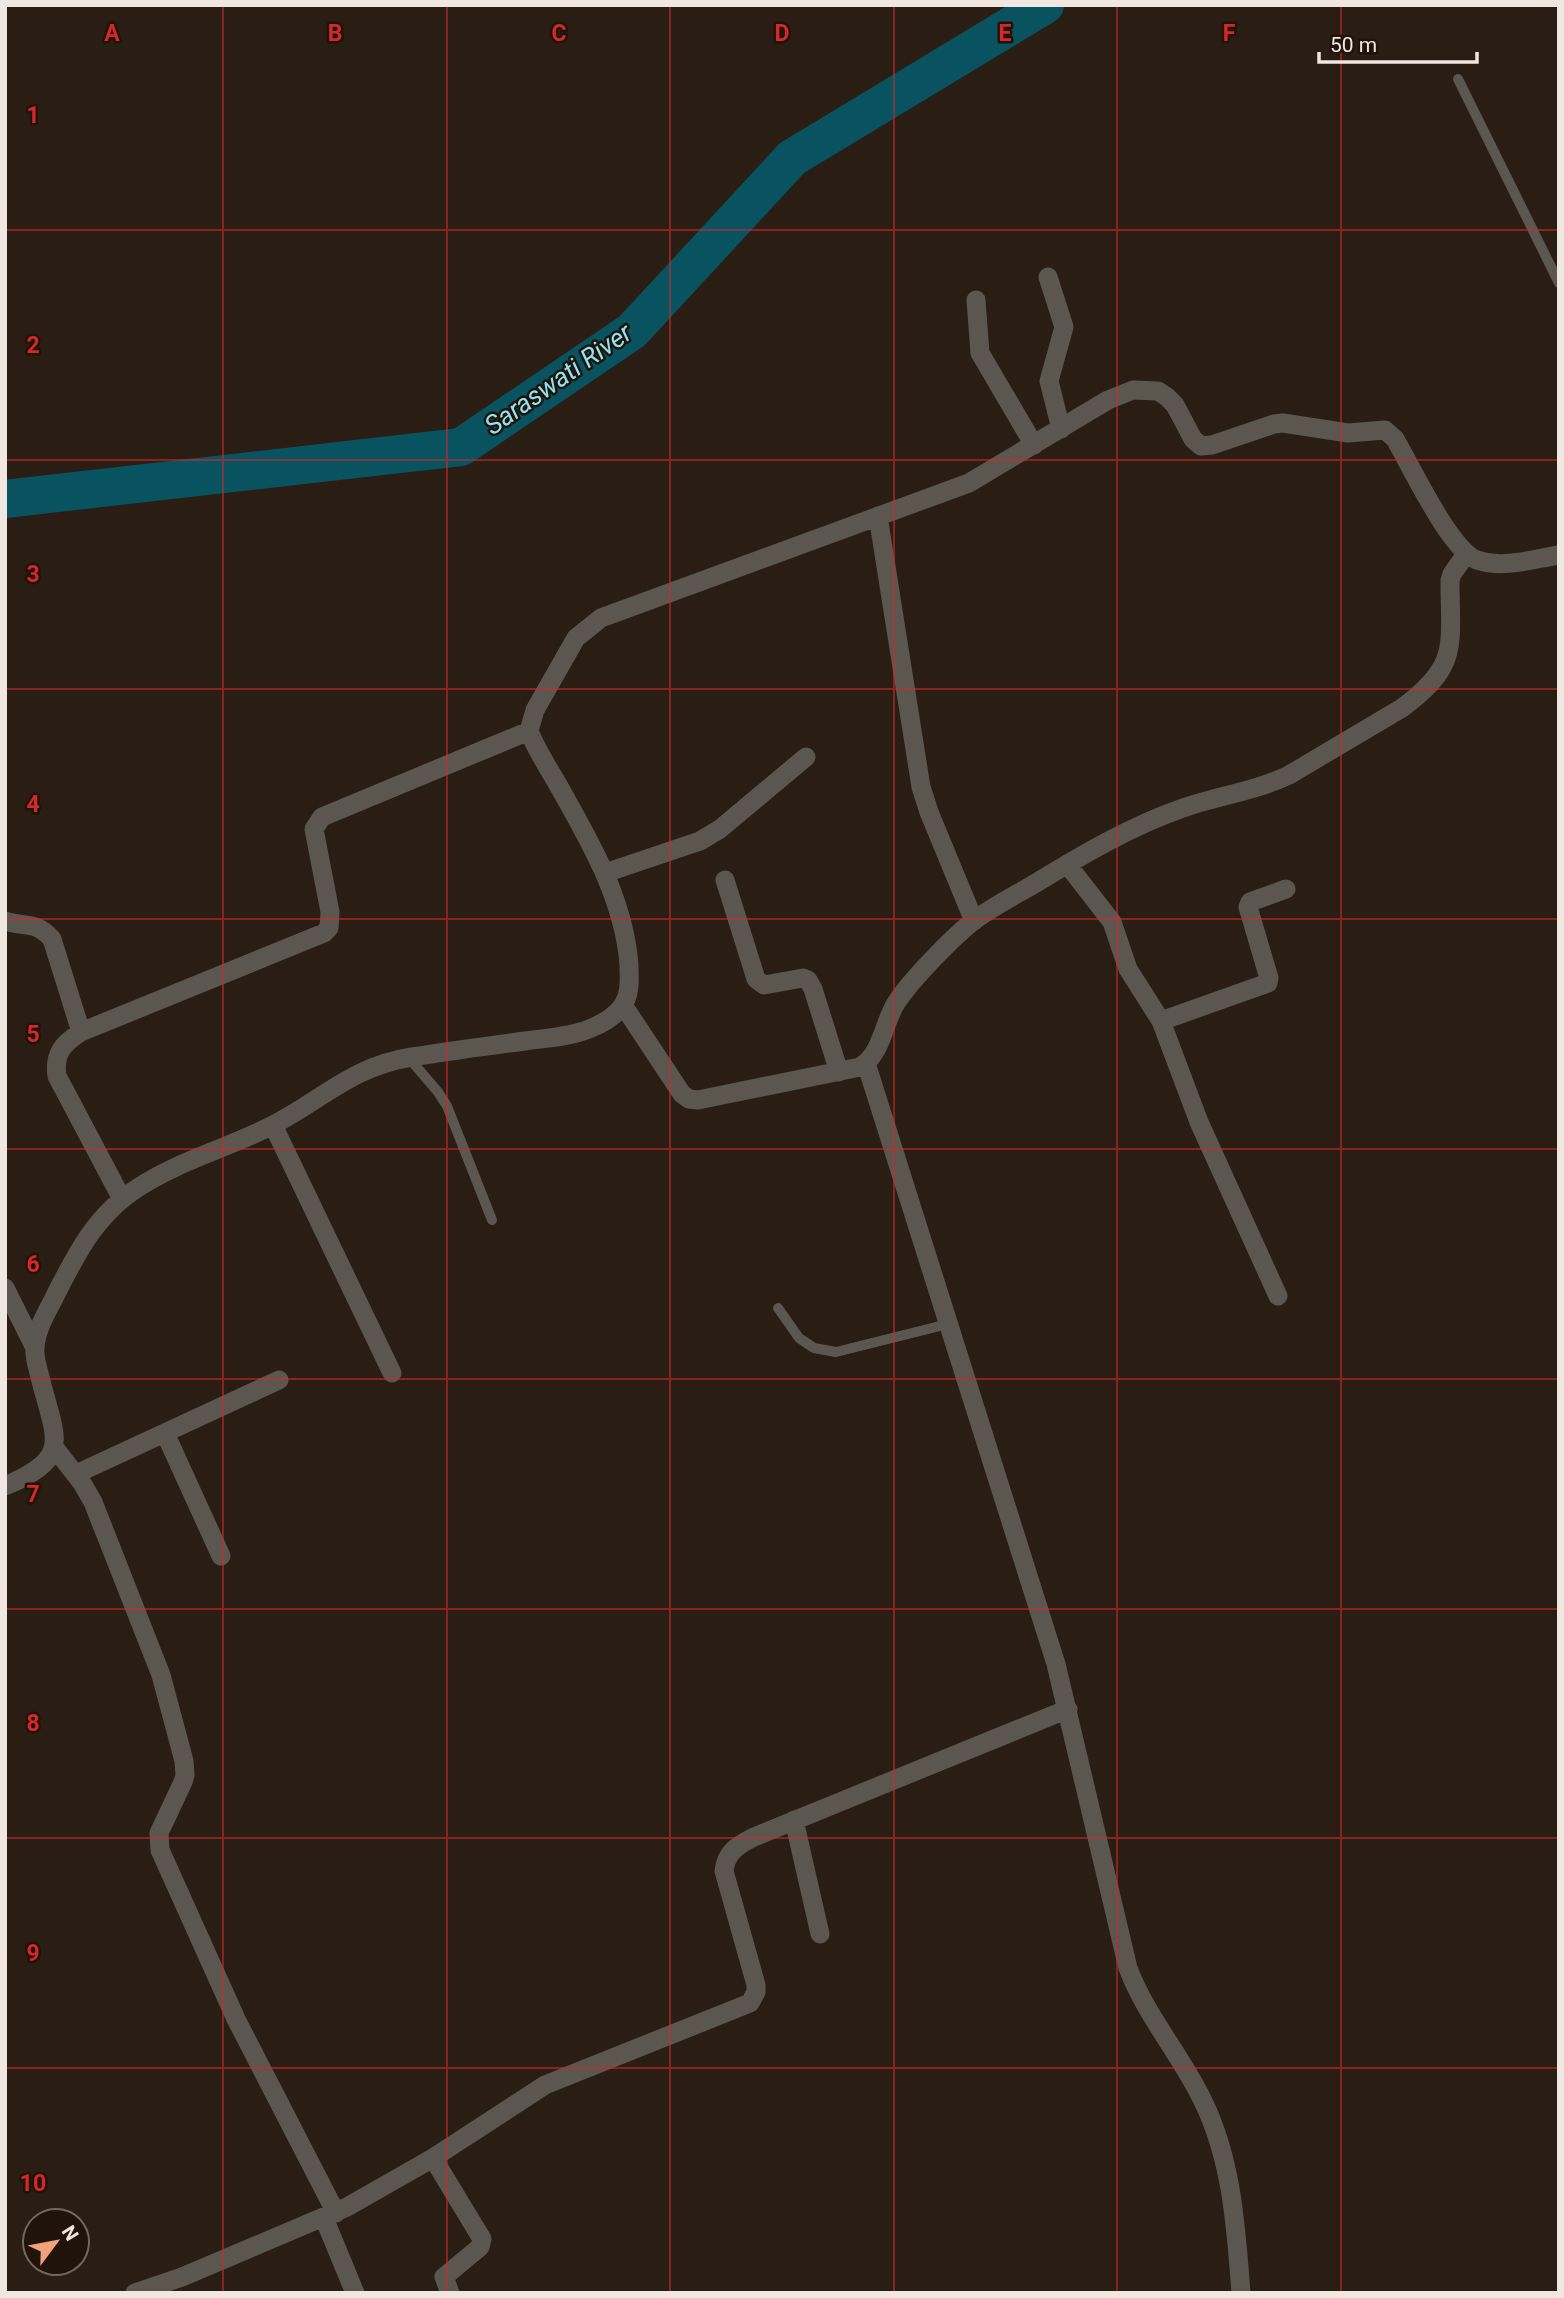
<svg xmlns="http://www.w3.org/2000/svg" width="1564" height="2298" font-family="Roboto,sans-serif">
<rect width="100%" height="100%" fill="#2a1d13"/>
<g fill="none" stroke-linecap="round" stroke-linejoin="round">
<path stroke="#08535f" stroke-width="38" d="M5,499L461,447L632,331L792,158L1045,5"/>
<path stroke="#5b564f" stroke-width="10" d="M1458,79L1559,283
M408,1057L438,1092L447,1106L492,1220
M778,1308L799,1338L814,1348L836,1352L948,1324"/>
<path stroke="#5b564f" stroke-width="19" d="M1048,277L1064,327L1049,381L1061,429
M976,300L980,353L1034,445
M878,516L921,787L929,812L974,921
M1067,864L1112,922L1128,969L1161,1021L1199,1122L1278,1296
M605,873L700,841L720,829L806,757
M725,880L756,979L764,985L803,978L808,980L813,989L839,1072
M5,921C26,928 35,920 52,939L81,1032
M623,1005L682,1094L689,1099L698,1100L860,1067C882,1054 883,1024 896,1003C910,981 951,939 972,922C992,907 1014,896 1036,883C1082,855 1131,826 1183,808C1217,796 1256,791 1289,775L1402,708C1460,665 1450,646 1450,580L1452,574L1466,554
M1161,1021L1268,983L1269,978L1248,907L1250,902L1286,889
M866,1063L1056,1664L1128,1968C1145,2014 1180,2054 1202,2099C1232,2159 1236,2227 1241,2293
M273,1125L392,1373
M122,1199L57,1076C54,1054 62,1044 81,1032L324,933L329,928L330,912L314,829L322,817L529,731
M5,1288L35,1348
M165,1433L221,1556
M54,1447L82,1483L93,1502L161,1675L184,1761L185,1775L183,1782L159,1833L160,1850L236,2019L336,2213
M76,1474L279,1380
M5,1486C74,1457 55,1439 40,1377C38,1368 34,1358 35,1348C36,1330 46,1314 54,1298C76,1254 96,1214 139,1187C179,1161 227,1148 269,1127C321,1101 352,1066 412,1057C450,1051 487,1046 525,1041C546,1038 569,1037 589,1029C602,1024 615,1017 623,1005C631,993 629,978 629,965C624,898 589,840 557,783C547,766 536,749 529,731L535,710L576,638L601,618L969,483L1108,400L1133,390L1158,391L1167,397L1175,405L1193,439L1201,446L1212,445L1274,424L1283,423L1348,433L1385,430L1395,439C1411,466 1450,550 1477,560C1503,569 1533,559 1559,555
M794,1820L820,1934
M433,2158L482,2239L480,2247L444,2277L450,2293
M324,2218L355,2293
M135,2293L182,2277L347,2207L433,2158L545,2085L750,2003L756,1992V1985L724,1871C726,1852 738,1845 754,1837L1068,1709"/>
</g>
<path fill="none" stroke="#d62828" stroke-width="2" stroke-opacity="0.55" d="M223,5V2293M447,5V2293M670,5V2293M894,5V2293M1117,5V2293M1341,5V2293M5,230H1559M5,460H1559M5,689H1559M5,919H1559M5,1149H1559M5,1379H1559M5,1609H1559M5,1838H1559M5,2068H1559"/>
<g text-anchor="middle" stroke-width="5" stroke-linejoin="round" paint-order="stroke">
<g font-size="26" font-style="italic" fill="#8ee4f5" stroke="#20140a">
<text transform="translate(558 379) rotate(-35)" y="9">Saraswati River</text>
</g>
</g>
<g font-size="23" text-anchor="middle" font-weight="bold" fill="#d62828" stroke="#20140a" stroke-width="5" stroke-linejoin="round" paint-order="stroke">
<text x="112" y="41">A</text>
<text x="335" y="41">B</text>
<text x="559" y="41">C</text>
<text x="782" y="41">D</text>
<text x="1005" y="41">E</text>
<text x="1229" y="41">F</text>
<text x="33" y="123">1</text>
<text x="33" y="353">2</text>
<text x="33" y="582">3</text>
<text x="33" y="812">4</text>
<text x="33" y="1042">5</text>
<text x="33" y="1272">6</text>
<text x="33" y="1502">7</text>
<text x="33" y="1731">8</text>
<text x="33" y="1961">9</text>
<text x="33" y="2191">10</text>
</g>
<rect width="1564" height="2298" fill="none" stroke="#f0e7e0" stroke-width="14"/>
<g transform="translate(56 2242) rotate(58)"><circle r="33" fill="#20140a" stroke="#736860" stroke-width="2"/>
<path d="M0-5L12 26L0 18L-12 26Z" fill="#f1a27b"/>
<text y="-10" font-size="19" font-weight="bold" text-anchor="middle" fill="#f0e7e0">N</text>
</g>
<path d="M1319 52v10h158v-10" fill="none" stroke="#f0e7e0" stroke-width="3.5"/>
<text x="1330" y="52" font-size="21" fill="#f0e7e0" stroke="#20140a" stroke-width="5" paint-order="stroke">50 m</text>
</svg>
